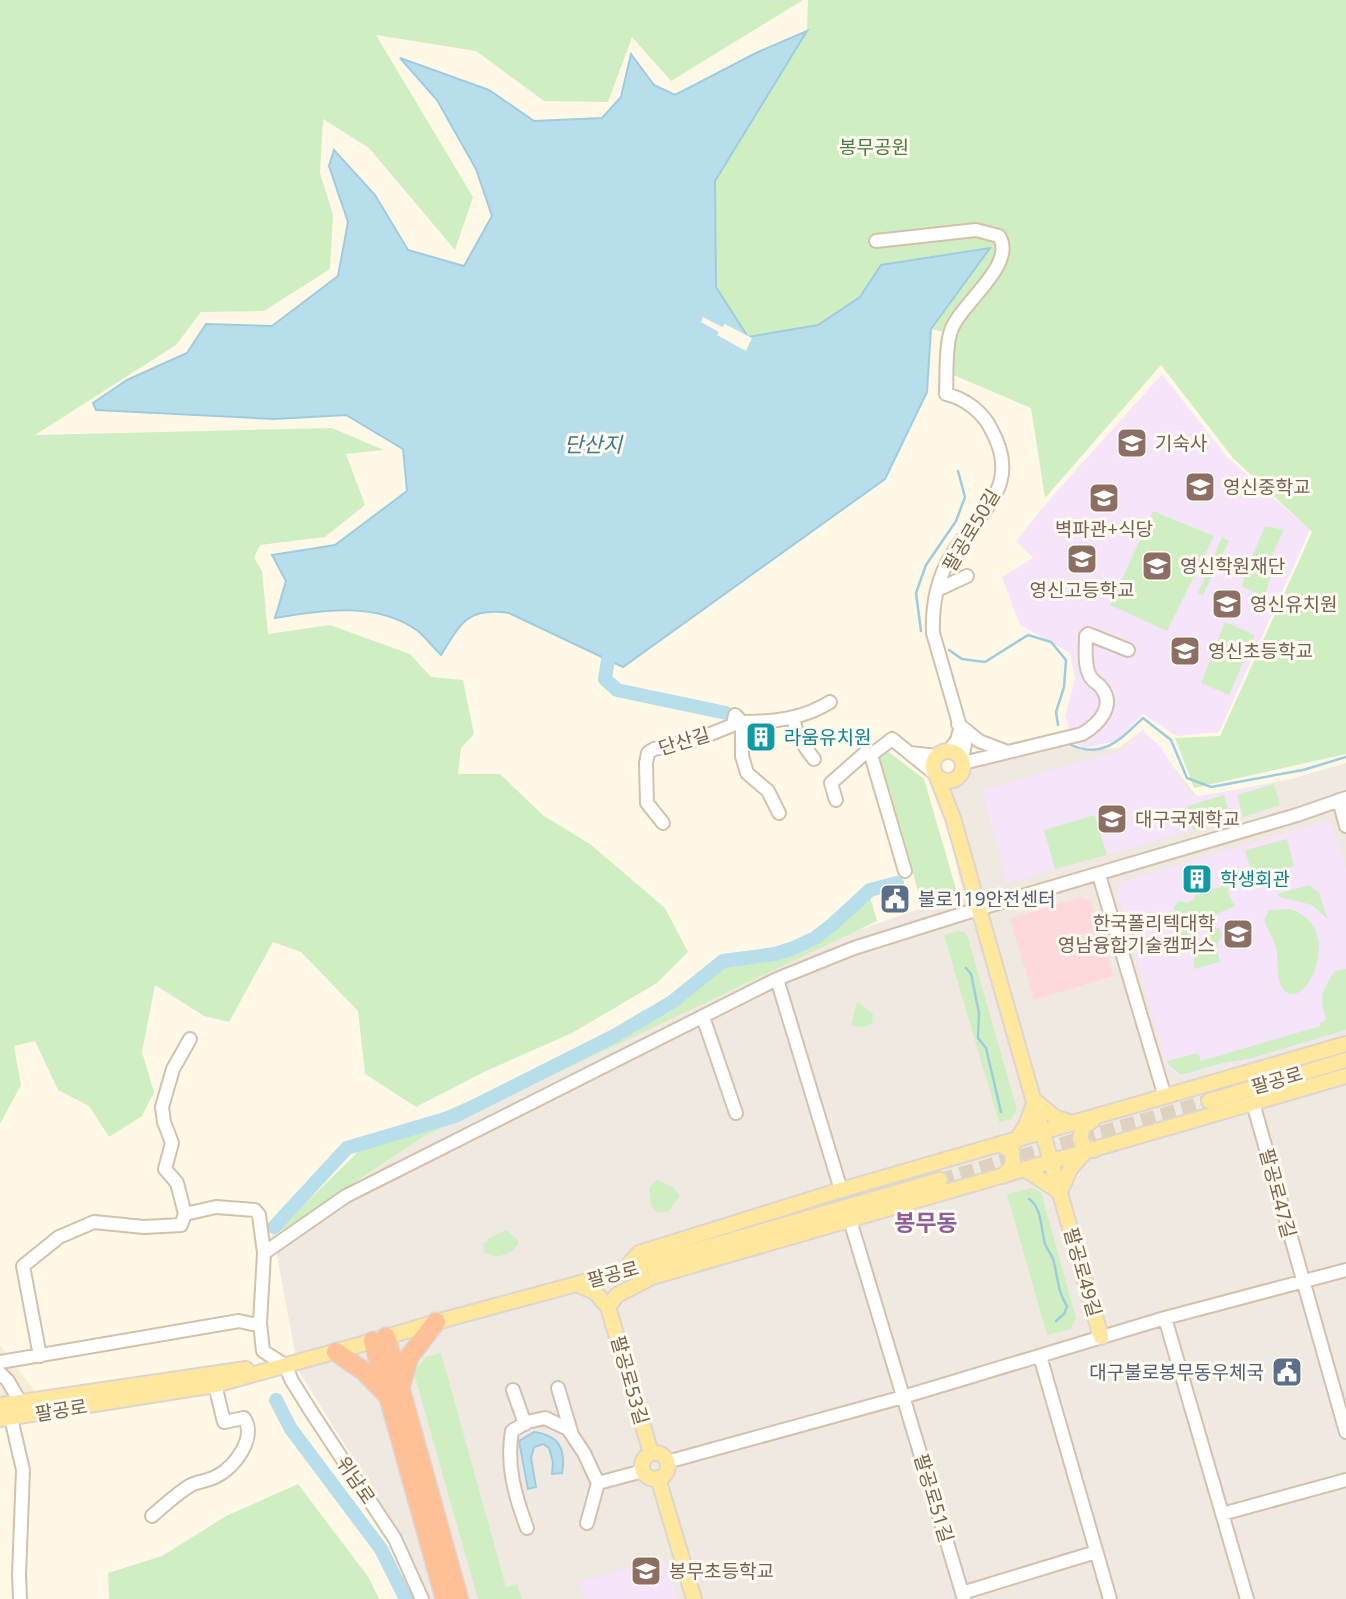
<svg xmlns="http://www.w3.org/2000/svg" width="1346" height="1599" font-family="'Noto Sans','Noto Sans KR',sans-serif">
<rect width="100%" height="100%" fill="#fff8e7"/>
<path fill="#f7ecd5" d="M0,1345L38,1395L0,1400Z"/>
<path fill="#efe9e1" d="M1143,730L1198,797L1291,779L1346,763V1599H429L398,1530L298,1370L275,1244L371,1172L425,1136L847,934L919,909L927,903L962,890L943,802L971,766L1061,743L1069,744L1080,750L1119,748Z"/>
<path fill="#f6e4fb" d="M1162,374L1227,457L1310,530L1219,732L1177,736L1143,714L1117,741L1084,748L1073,742L1065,716L1075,679L1070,653L1020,625L1002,577L1033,558L1016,541L1044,506Z
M1142,731L1160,746L1192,797L1274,784L1280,805L1007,883L982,790L1120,751Z
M1327,821L1333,826L1346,869V1031L1245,1062L1224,1064L1180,1077L1167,1066L1117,892L1122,882Z
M665,1559L677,1599H585L580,1582Z"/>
<path fill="#fed9d9" d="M1082,897L1091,901L1113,976L1034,1000L1010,918Z"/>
<path fill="#cfefc3" d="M0,0H803L671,81L632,37L608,102L544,101L476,51L376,35L473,197L455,250L369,148L323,119L320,173L333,215L330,269L264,311L201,312L176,345L35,435L332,428L384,450L346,454L365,505L325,537L260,545L254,558L262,571L268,634L330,625L410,654L431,677L463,680L474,734L461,748L458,774H500L544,816L590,844L665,908L688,952L657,983L572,1033L484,1072L416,1107L365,1074L358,1011L301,952L273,942L229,1022L204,1016L155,985L142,1052L154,1092L142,1116L109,1137L89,1106L58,1090L35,1041L14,1046L21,1085L0,1124Z
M808,0H1346V754L1194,788L1175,738L1220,736L1312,532L1233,458L1161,365L1045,498L1031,408L951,374L952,334L931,329L989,248L881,265L860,297L818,325L748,337L716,287L715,181L807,31Z
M1153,511L1214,536L1167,631L1110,605Z
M1265,526L1284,530L1269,562L1274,565L1265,596L1242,587L1246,571Z
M1222,537L1229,541L1203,595L1198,593Z
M1225,622L1255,635L1229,695L1201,683Z
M889,752L924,779L956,889L950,902L922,909L909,856L879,756Z
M1274,784L1280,805L1243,817L1237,795Z
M1224,795L1231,819L1193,830L1187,806Z
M1095,815L1107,855L1055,869L1044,830Z
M1287,839L1294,866L1253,878L1245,850Z
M1228,885L1229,895L1235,906C1210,916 1189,929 1180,955L1173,942C1180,931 1180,920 1173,908L1179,901L1188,903L1194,899L1195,895Z
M1309,885L1319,893L1328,919L1312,905L1280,897L1277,894Z
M869,894L877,921L425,1136L268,1240L362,1148L573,1055L721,966L793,954L832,930Z
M1290,909C1346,926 1307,1011 1285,991C1276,982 1278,966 1277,954C1276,941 1268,932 1264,920L1269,910Z
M1219,927L1222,936C1215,945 1217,951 1220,962L1194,969C1191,949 1204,938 1219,927Z
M957,931L964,932L968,938L1017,1110L1011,1119L999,1122L944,935Z
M1346,969V1030L1249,1059L1223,1063L1181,1075L1169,1065L1167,1061L1198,1053L1201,1061L1320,1026V1023L1326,1020C1319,996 1321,992 1335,971Z
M857,1001L873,1014L872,1024L860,1027L851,1025Z
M657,1180L674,1188L680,1196L669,1211L657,1213L651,1204L649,1188Z
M1032,1188L1041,1192L1076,1318L1071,1329L1047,1335L1007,1194Z
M506,1230L518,1240V1245C508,1255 497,1260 484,1252L483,1245L489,1238Z
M441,1353L506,1587L517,1584L522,1599H478L414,1373L426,1357Z
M298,1484L369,1578L379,1599H109L108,1573L162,1556L226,1516Z"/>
<path fill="#b9deeb" stroke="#9dccdf" stroke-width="2" d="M807,31L715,181L716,287L748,337L818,325L860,297L881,265L990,248L931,329L927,392L885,479L623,667L509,613C467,607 461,623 441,655C433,647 426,638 418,631C377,601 321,610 275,618L286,581L272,555L335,545L407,491L403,449L346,415L274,419L96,410L93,403L127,380L187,353L206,324L272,326L338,276L348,222L329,166L334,150L375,195L408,250L464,266L492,216L476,169L437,100L400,58L489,90L534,121L602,118L621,97L631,54L654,85L675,95L758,52Z
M534,1432C559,1435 566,1449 562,1473L552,1474L553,1462L549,1448L543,1444L534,1447L531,1458L536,1487L528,1489L519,1441Z"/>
<path fill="#fff8e7" d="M703,317L722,327L725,324L752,338L746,351L717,335L719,332L701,322Z"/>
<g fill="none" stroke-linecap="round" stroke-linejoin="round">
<path stroke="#9dccdf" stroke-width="2.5" d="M921,631L916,593L926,565L956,521L965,497L958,471
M949,650L962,659L985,662L1028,635L1051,642L1066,660L1064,687L1056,712L1058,725
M1069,744C1102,760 1120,740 1143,718L1171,740L1187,778L1211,787L1303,770L1346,757
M966,968L971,974L979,1013L978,1038L986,1048L1001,1112
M1029,1199C1042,1207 1041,1230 1045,1244C1047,1249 1051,1254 1053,1259C1058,1276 1057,1291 1067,1306L1064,1314L1056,1321"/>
<path stroke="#b9deeb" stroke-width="14" d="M608,660L605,679L617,690L726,713
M274,1227L347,1148L455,1116L614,1036L672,1002L723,961L775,954L791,949L815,938L833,924L870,890L897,883
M276,1400L291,1429L381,1549L406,1599"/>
<path stroke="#ded2bf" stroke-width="14" stroke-dasharray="14 7" stroke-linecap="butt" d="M940,1180L1209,1101"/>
<g stroke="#d3c1ab" stroke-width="16">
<path id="minor" d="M876,241L976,230L999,236C1018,266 956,306 950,334C945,353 947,375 946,394C964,398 983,412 991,429C1024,488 978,511 951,556C937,579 932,606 933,633L965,744L962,759
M937,590L967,576
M794,718C795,735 804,746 814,759
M742,722V756L747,773L768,791L779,813
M958,724L979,741L1005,751
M949,751L957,740L960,729
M910,753L937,756
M963,763L1082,734C1099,724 1117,705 1100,686C1096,682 1091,680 1089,674C1084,663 1086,649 1086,636L1088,634L1128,650
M836,800L831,783L865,753
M1339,800L1346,826
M663,823L647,803L646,763L648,753L654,749L693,741L733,725L735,715L742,722C774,722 803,719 830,702
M905,871L871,755L892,739L934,773
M1099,875L1165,1097
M777,979L841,1190
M703,1017L736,1113
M190,1039L173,1069L162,1107L164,1122L172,1143L165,1169L177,1183L185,1214L216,1207L255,1210L259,1215L264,1253
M1253,1103L1346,1432
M850,1220L964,1599
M1165,1318L1247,1599
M40,1356L23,1266L59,1237L94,1222L144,1227L181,1225L185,1214
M1040,1356L1110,1599
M0,1362L239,1321L252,1324L260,1323
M0,1373L8,1381L20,1402L11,1418L23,1470L19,1575L20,1599
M558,1388L572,1435
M513,1390L525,1424
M667,1462L903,1397L1165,1318L1346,1270
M1222,1514L1346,1480
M152,1516C164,1506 177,1493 191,1485C199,1481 209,1481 217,1476C235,1467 257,1437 244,1418L224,1422L215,1385
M587,1523L598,1483L643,1471
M527,1528C515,1496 506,1465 512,1431L527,1422L545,1418L568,1429L584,1453L598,1483
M962,1593L1096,1552
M422,1599L395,1539L312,1413L292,1381L285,1365L263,1351L260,1323L264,1253L346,1196L777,979L854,948L978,909L1297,815L1346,798"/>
</g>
<g stroke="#ddd6cf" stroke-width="18">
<path id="major" d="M933 766a15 15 0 1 1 30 0a15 15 0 1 1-30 0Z
M937,777L953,818L1101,1337
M1209,1101L1346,1060
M1093,1120L1083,1127L1080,1139L1085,1147L1094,1150
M1016,1141L1026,1125L1035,1101L1056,1118L1073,1123
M1001,1145L1012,1151L1013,1165L1003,1176
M1026,1170L1060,1192L1070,1169L1083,1154
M623,1271L639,1253L841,1190L1346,1044
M576,1284L595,1292L608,1307L651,1453
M608,1307L617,1295L652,1277L1346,1076
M0,1405L246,1369
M0,1419L215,1385L373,1341L436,1322L621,1272L940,1180
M642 1466a13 13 0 1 1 26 0a13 13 0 1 1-26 0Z
M658,1478L694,1599"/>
</g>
<g stroke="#ddd6cf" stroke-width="21">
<path id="highway" d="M386,1337L459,1599
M373,1341L445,1599
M336,1352L364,1371L386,1394
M400,1388L409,1357L436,1322"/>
</g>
<use href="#minor" stroke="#fff" stroke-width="12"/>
<use href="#major" stroke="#ffe79e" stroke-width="14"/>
<use href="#highway" stroke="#ffc098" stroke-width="18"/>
</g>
<defs>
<g id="school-square" transform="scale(1.575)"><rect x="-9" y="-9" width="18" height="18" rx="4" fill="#8d6e63" stroke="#fffbf0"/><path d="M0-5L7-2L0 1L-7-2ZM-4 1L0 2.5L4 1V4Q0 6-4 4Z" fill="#fff"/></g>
<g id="building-square" transform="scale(1.575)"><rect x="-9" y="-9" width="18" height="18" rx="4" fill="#0f9aa8" stroke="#fffbf0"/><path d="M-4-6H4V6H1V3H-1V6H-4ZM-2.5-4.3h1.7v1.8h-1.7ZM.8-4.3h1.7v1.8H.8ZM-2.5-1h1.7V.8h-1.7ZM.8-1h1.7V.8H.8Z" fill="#fff"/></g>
<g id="civic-square" transform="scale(1.575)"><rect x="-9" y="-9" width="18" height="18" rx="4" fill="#5c6f8a" stroke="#fffbf0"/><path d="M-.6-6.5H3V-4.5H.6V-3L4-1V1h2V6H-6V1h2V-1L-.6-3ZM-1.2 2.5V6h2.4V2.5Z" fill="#fff"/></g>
<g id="university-square" transform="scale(1.575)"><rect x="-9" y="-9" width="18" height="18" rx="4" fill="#8d6e63" stroke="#fffbf0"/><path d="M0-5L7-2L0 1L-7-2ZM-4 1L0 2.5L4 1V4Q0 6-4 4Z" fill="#fff"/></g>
</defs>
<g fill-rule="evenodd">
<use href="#school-square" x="1132" y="443"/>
<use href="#school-square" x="1200" y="487"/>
<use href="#school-square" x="1104" y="498"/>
<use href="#school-square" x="1082" y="559"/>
<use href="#school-square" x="1157" y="566"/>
<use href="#school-square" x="1227" y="604"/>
<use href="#school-square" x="1185" y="651"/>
<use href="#building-square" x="761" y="737"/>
<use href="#school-square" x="1112" y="819"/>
<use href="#building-square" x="1197" y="879"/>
<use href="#civic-square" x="895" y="899"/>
<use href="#university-square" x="1238" y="934"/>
<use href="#civic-square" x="1287" y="1372"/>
<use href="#school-square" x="646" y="1571"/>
</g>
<g text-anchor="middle" stroke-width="6" stroke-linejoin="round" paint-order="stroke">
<g font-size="19" fill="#477d3b" stroke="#fffbf0">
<text x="874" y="154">봉무공원</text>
</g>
<g font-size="19" fill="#785e54" stroke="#fffbf0" text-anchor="start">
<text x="1155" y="450">기숙사</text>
<text x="1223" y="494">영신중학교</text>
<text x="1104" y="536" text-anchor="middle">벽파관+식당</text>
<text x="1180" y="573">영신학원재단</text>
<text x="1082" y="597" text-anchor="middle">영신고등학교</text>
<text x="1250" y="611">영신유치원</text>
<text x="1208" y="658">영신초등학교</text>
<text x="1135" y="826">대구국제학교</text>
<text x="1215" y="930" text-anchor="end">한국폴리텍대학<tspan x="1215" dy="22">영남융합기술캠퍼스</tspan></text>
<text x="669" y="1578">봉무초등학교</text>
</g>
<g font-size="19" fill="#7d6147" stroke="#fffbf0">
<text transform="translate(971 530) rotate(-59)" y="7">팔공로50길</text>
<text transform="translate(684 741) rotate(-17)" y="7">단산길</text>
<text transform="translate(1277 1080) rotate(-16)" y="7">팔공로</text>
<text transform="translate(1278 1193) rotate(75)" y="7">팔공로47길</text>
<text transform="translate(1083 1272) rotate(74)" y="7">팔공로49길</text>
<text transform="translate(613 1274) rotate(-15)" y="7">팔공로</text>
<text transform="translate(630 1380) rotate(74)" y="7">팔공로53길</text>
<text transform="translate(61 1410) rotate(-9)" y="7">팔공로</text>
<text transform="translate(356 1480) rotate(56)" y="7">위남로</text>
<text transform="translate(934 1498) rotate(73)" y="7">팔공로51길</text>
</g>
<g font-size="19" fill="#0d838f" stroke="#fffbf0" text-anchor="start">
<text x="784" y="744">라움유치원</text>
<text x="1220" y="886">학생회관</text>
</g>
<g font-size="19" fill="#4e5e75" stroke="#fffbf0" text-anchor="start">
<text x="918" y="906">불로119안전센터</text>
<text x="1264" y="1379" text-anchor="end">대구불로봉무동우체국</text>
</g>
<g font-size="21" font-style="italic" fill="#3e7a92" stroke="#fffbf0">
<text x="593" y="452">단산지</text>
</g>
<g font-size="23" font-weight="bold" fill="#8c5f99" stroke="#fffbf0">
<text x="926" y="1231">봉무동</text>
</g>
</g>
</svg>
